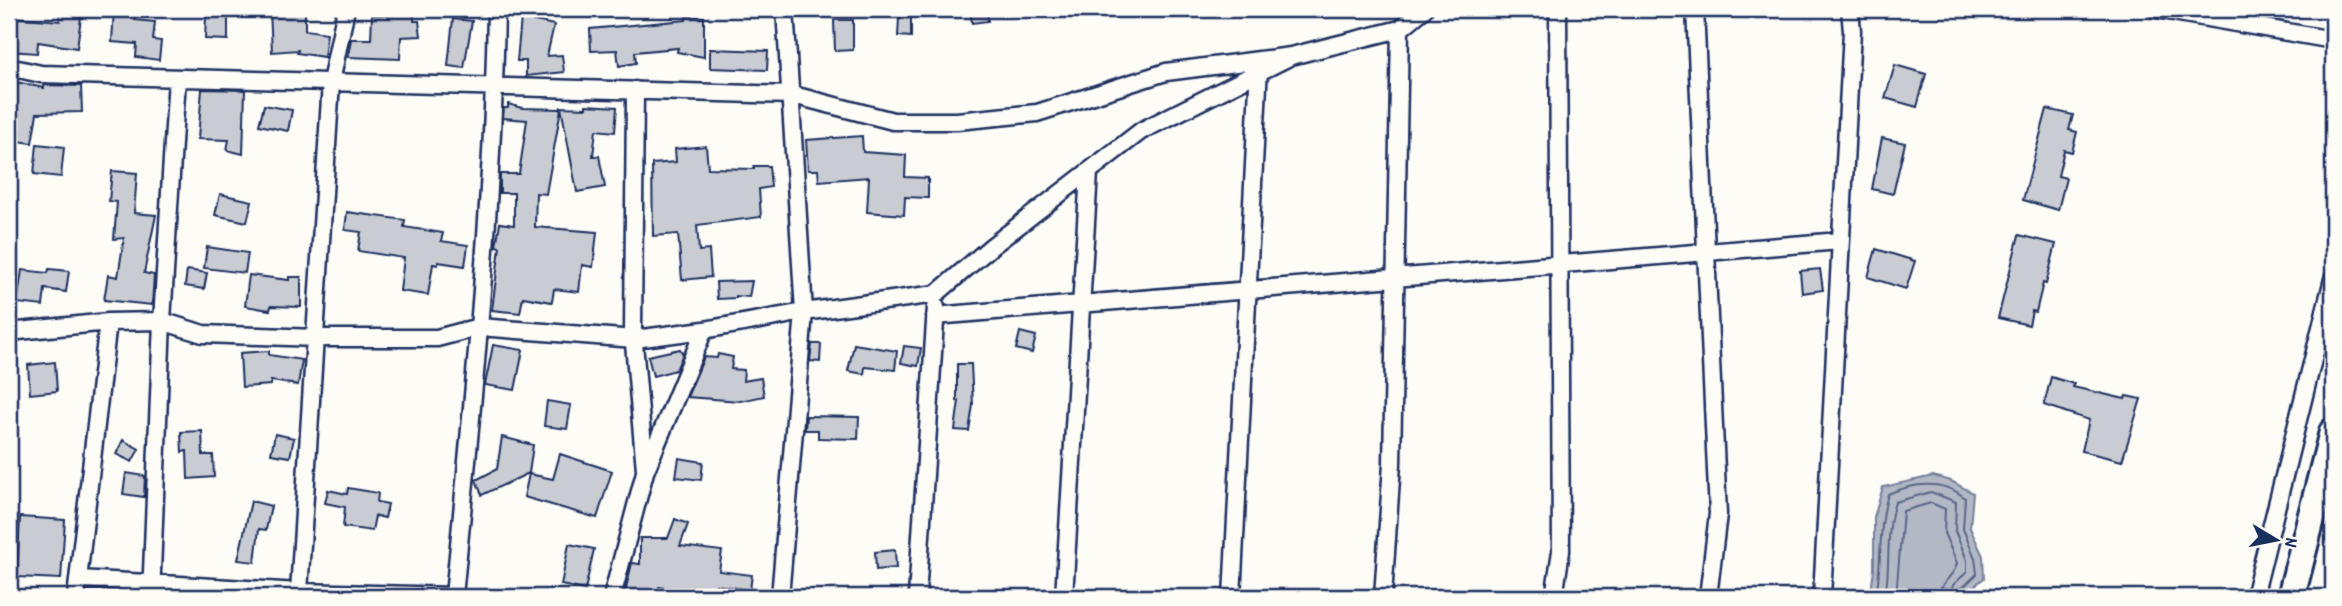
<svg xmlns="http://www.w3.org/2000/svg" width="2342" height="606" font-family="Dekko,sans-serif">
<rect width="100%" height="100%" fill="#fdfcf7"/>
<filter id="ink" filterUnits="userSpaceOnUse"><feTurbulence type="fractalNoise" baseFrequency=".0143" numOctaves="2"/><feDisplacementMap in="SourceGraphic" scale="14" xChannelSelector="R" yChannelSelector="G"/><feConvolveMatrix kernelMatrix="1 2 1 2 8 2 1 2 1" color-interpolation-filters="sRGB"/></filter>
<g filter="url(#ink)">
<path fill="#b3b8c5" stroke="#76819c" stroke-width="2" d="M1933,476L1951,481L1973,493L1970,528L1983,556L1984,578L1961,597H1870L1874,570V517L1883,487Z"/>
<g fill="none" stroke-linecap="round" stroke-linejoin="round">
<path stroke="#586687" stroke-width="2" d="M1876,597C1882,563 1878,528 1888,494C1913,483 1943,479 1965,498L1963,529L1975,558L1977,574L1960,590L1959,597
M1885,597C1891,566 1885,533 1895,502L1931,492L1956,502L1955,531L1967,560V572L1953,585L1950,597
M1896,597L1903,511L1931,503L1945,509L1944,533L1957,563C1955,576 1940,581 1939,597"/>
</g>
<path fill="#c9ccd3" stroke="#1b2f5e" stroke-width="2" d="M59,9H82L77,48L38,42L37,53L9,51L11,17L60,21Z
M114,9H135V20L155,22L153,40L161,41L159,60L136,57L137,44L112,42Z
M215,9H228V40L205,39L206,16H214Z
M270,9H305V30L327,33L324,57L297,53L298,50L272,52Z
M392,9H414V21H419L421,36L401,37L400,59L348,57L351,39H371L372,15H393Z
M970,9H987L988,21L972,23Z
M686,16L704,17V57L677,52L678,48L635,52L636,63L619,66L617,50L591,51L590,29L686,20Z
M521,18L554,25L547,56L562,55L564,72L526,76V61H517Z
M899,18H911V37L898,36Z
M453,19L472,21L464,68L448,66Z
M834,20H853V50L835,51Z
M710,49L768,51L767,70L710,68Z
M1895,65L1926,74L1917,107L1885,98Z
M16,82L44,88V85L81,86L82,112L37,113L32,143L18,141L19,130L9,128V112Z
M202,89L245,90L243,154L227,150L229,140L198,139Z
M508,104L522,108L561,109L546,194L536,193L535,227L597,232L593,267L582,265L579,292L554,289L552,302L523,297L520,313L492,310L500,247L496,246L500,223L514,225V193H500V174H519L527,120L503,118L504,108H508Z
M264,105L292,110L288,131L259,125Z
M586,105L617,107L615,132L596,130L593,156H599L605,187L577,192L561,107L586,108Z
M2047,109L2073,115L2069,130L2077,132L2072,152L2064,150L2058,176L2066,178L2058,210L2023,200Z
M862,136L863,152L906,155L905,177L928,178V198L905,197L904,215L867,212L869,177L819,181L818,170H808L806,140Z
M1882,138L1905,143L1893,194L1872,189Z
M37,144L64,147L61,177L34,174Z
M706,146L708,168L754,169V166H769L771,187L759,189L761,217L697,225L699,251L709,250L711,277L682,280L678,234L653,236L652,164L676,162L675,149Z
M112,171L137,173L134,213L156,215L144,273L154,275L152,305L104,300L108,275L118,277L124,238L114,239L117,202L109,201Z
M220,194L252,201L247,222L215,215Z
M347,212L405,220L404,227L443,233L441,241L468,245L465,266L438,262V265L433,264L428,295L400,291L404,258L358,251L361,232L345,230Z
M2019,235L2056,244L2046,284L2043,283L2036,312L2032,311L2029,325L1998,318Z
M207,247L248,253L245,273L204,268Z
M1876,249L1915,261L1906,289L1868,277Z
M49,269L69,271L66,292L45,289L43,306L17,303L22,270L48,273Z
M1820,269L1823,290L1802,293L1800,271Z
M187,270L207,273L204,289L185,286Z
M249,275L289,280V277H301V307L271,306L270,310L245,306Z
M752,281L749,297L736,296V298L717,299L716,282Z
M1020,332L1036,336L1032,353L1016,349Z
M812,344H821L820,362L810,361Z
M854,344L897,351L895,370L865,367L864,374L848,371Z
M493,345L523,350L515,390L485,385Z
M904,346L921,348L918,366L901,363Z
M680,349L683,354L676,370L653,376L648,356Z
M269,351V355L302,360L298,385L271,381V385L242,387L240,353Z
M718,354L733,357L731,369L744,370L743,381L761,378L764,396L740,401L687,397L704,357L717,358Z
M55,362L57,391L30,394L28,365Z
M957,364H971L973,405L969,431L955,430L959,401H957Z
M2051,377L2074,384L2073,387L2125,399L2126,396L2141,399L2122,461L2082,451L2089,420L2044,405Z
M547,401L571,405L567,429L544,426Z
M806,416L859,417L858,439L818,438V430H805Z
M202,431L203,455H213L214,477L188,479L187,451L182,452L181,432Z
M275,434L294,438L290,457L271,454Z
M502,437L533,445L529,473L482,495L476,480L497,469Z
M123,440L139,449L132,462L116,454Z
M560,454L612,471L597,518L524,497L529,474L553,479Z
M679,458L703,462L701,480L676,477Z
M126,473L145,476L144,497L123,494Z
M348,488L378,493L377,502L388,504L385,518L375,516L372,531L343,527L345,507L325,503L328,490L347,494Z
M251,501L271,506L266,530L259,529L255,562L238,560Z
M20,517L65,520L61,579L17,577Z
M675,519L688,524L680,546L722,551L719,571L752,575L750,590L716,585L715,594L659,587L658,596L625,592L632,563L640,564V538H668Z
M569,544L594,549L585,590L561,585Z
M895,550L896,568L876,570L875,552Z"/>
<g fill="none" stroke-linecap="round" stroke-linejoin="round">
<g stroke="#1b2f5e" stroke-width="21">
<path id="minor" d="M346,9L331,82L299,592L454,596C473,401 493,205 496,9
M1695,9L1718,514L1708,597
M2156,9L2333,40
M9,67L41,74L793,95L893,121H957L1037,113L1166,72L1291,56
M635,90L633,332L645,469
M935,316L1840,241
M9,332L108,322L162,321L203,334L317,338H437L479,327L635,339L704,330
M79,579L299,592L298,597
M76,597L108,322
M151,597L162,321L177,78
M612,597L645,472L704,330L804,312L936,294L992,246L1141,131L1291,56L1400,29L1424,9
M780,597L804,312L785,9
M917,597L936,307
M1064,597L1089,172
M1232,597L1259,66
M1383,597L1392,464L1400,29
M1554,597L1561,551L1558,9
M1822,597L1852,31L1850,9
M2254,597L2333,279"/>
</g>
<g stroke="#1b2f5e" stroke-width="32">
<path id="trunk" d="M2291,597L2333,432"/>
</g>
<use href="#minor" stroke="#fdfcf7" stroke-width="16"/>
<use href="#trunk" stroke="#fdfcf7" stroke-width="26"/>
</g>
</g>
<rect width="2342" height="606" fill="none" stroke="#fdfcf7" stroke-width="35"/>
<rect x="18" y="18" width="2307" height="571" fill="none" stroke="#1b2f5e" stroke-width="2.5" filter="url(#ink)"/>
<g transform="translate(2276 540) rotate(100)" stroke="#fdfcf7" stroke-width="5" paint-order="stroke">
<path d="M0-5L12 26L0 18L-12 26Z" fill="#1b2f5e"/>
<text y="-10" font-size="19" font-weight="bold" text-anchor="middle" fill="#1b2f5e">N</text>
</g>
</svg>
